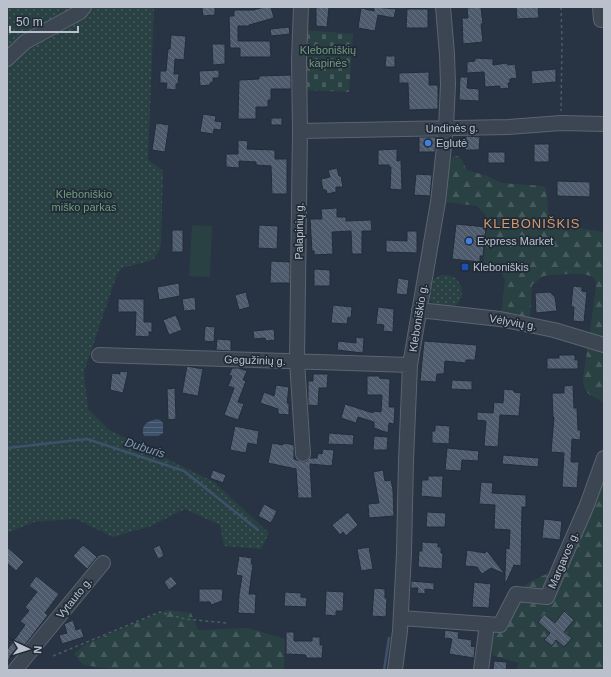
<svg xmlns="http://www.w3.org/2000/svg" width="611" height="677" font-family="Arial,sans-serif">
<defs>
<pattern id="green-dots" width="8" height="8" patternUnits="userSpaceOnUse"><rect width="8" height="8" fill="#2a4144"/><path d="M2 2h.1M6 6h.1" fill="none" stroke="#475b5e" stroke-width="1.8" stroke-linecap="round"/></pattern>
<pattern id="forest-firs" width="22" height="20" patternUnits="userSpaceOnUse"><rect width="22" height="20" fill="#2a4144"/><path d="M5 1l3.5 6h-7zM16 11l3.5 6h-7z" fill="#475b5e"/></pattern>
<pattern id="cemetery-stones" width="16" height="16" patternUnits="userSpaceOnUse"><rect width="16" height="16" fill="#2a4144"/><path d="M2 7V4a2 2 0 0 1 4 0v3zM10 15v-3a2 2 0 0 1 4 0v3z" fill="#475b5e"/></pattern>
<pattern id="water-rules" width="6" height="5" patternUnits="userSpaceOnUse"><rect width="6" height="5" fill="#3e516b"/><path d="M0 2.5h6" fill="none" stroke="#58687f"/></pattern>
<pattern id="building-back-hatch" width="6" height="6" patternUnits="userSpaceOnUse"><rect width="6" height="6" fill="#4e5b6c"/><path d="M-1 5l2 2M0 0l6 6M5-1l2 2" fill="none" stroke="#657180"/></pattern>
</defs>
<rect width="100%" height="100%" fill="#283443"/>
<path fill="url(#green-dots)" d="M7,7H154L148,159L163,171L161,241L160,249L153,260L122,268L117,274L84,372L88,409L109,430L214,482L269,533L261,549L224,546L220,525L185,509L151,526L113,537L76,519L34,522L7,533Z
M428 292a17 17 0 1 1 34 0a17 17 0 1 1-34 0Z"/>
<path fill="url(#forest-firs)" d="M458,156L461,159L467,170L487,176L502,183L543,186L546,189L549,220L553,224L604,232V402C591,395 585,396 583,380L596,287C596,284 596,281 594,278C587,271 554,275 543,276L532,285L530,319L501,314L505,280L500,269L483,266L487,226L486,215L477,206L445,202L449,161L453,157Z
M604,474V670H517L518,663L492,655L491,632L505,627L526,584L563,566L595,503Z
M167,610L191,613L198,630L248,628L285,639L284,670H120L83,665L74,654L86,644Z"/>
<path fill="url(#cemetery-stones)" d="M304,30L353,34L349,92L304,90Z"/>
<path fill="#2a4144" d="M192,225L212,226L210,277L189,276Z"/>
<path fill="url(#water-rules)" d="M157,419L160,420L163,423V433L158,436H144C140,426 147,421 157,419Z"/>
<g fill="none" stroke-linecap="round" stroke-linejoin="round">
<path stroke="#3e516b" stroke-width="2.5" d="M7,448L87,439L184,471L258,530
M384,670L389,638"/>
</g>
<path fill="url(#building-back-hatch)" stroke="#232d3a" d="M202,7H215V15L203,16Z
M265,7H271L274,18L249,25V26H238V41H270L271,57H240V48H230L229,16H234V10H253Z
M316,7H329L327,27L316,26Z
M374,7L396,9L394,18L378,15L375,31L358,28L361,8L374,11Z
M481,7L483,24H481L483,42L463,44L462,18H468L467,8Z
M516,7H538L539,18L517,19Z
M407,9H428V28H406Z
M289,27L290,34L271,36L270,29Z
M171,35L186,36L184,60L175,59L174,74H179L178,84H176V90L166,89L167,83H160V71H166L168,49H170Z
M212,44H225V64L213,65Z
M386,56H395V67H385Z
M475,58L493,59V65L507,63L508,65L515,64L517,78L510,79V83H508L509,88L500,89V86L485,87L484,72L467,73V62L475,61Z
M556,69V82L532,84L531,71Z
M219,70V78H213V82L210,83V85L200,86L199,71Z
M429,72V85H438V109L409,110L408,83H399V73Z
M291,75V89H271V100H268V107H256V119H238L239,80L259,79V76Z
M460,77H468L467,88L479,89V101L459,100Z
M203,114L216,116L215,121L222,122L221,130L214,129L213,134L200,132Z
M271,118H282V125H271Z
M156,123L169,125L165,152L152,150Z
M466,136L480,137L479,150H465Z
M419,137H436L435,152H419Z
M238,140L248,141L247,149L275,150V159H287V194H272L271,166L256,165V162L239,161V168L226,167V154H238Z
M534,144H549V162H534Z
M397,149V161L401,160L402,190L390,189L391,167H389V165H378V150Z
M488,152H505V163H488Z
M337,168L339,176H341L343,187H336V192L327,194L326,190H323L321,179L330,177L328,170Z
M416,174L432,175L430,196L414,195Z
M557,181L590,182V197L557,196Z
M337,208V217H346V221L371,220L372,231H362V254H352L351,231L332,232L333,254L314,255V251H312L310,219H322L321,209Z
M456,224L486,227L483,256H480V262L452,259Z
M259,225L278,226L277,249L258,248Z
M172,230H183V252H172Z
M407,231H417V253L386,252V240L407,241Z
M271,261L290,262V283H270Z
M314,269L330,270V286H314Z
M398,278L409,280L407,295L396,294Z
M179,283L180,296L159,300L157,287Z
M573,286L582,287V291L587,292L584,322L573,321L574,307H571Z
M246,292L250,307L239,310L235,295Z
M550,292L555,297L557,311L536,313L535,293Z
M195,297L196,310L184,311L182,299Z
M118,299H144V322H152V332H149V337L135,336L136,312H118Z
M333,305L352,307L351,318L348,317L347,324L331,323Z
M378,307L394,309L393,332L383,331L384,325L376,324Z
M176,315L182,330L169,335L163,320Z
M205,326L215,327L214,342L204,341Z
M274,329L275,340L266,341L265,338L254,339L253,331Z
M356,337L364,338L363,353L337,350L338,341L356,343Z
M217,339L231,340V351L216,350Z
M424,341L477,345L475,360H466V363L445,361L444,374H437L436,382L420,381Z
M559,355H575V360H578V369H547V358H559Z
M187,366L203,369L198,396L182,393Z
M232,368H239L247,371L243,380L246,381L238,402L244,404L238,420L224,415L234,388L228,386L232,376L229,375Z
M120,371L128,372L123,393L110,390L112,373L120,374Z
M313,374H328L327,388H319L318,406L308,405V381H313Z
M367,376H380L379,378L390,379L389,407H395L394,424L389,423L388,433L374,428V422L358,417L356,423L341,418L345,404L373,413V411L381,412L382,395H367Z
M452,380L472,381V390L451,389Z
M276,385L289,387L287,403H289V415L278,414V409L260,403L264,392L274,396Z
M573,385L574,408H577L578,430H581L580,440L572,439L571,462H579L577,488L562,487L564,453L551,452L554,417H553L552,393H564V386Z
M175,388L176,419L168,420L167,389Z
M504,389L514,390V392L521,393L519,416L500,415L498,447L484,446L486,421L477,420V412L493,413L494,402L503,403Z
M435,425L450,426L449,444L432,443V431H435Z
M235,426L259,431L257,445L248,443L246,453L230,450Z
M329,433L354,435L353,445L328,444Z
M374,436L388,437L387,450H373Z
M272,443L283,445L284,443L294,445V459L303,462L307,461L310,458H317L318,453L322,454L323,449L334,450L332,466L310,464L312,498H298L296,469L268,463Z
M447,448L479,451L478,461L462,460L461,471L445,470Z
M503,455L539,458L538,467L502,464Z
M213,470L226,475L223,483L210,478Z
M383,470L385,481L391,480L393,490L394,516L369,518L368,504L379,503L373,472Z
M428,476H443L442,498L421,496L422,480H428Z
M481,482L493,483L492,493L526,495V507H522L521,566L514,565L505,585V574L491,568L482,574L477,567L465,566L467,550L485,553L487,551L505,574L506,548L509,549L510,530L494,529L495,505L479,504Z
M264,504L277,511L271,523L258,516Z
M348,512L358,525L346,536L343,532L340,535L332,525Z
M427,512L446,513L445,527H426Z
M544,519L562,521L560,540L542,538Z
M422,542L438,543V547H441V553H443L442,569L418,567L419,551H422Z
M83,545L97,557L87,569L73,556Z
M160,545L164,556L158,559L153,548Z
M7,547L24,562L16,571L7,563Z
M369,547L373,569L361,571L357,549Z
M239,556L252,558L251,564H253L249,594H256L255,614L238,613L239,595L242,576L236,575Z
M36,576L59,594L45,613L48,615L24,646L21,643L7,662V650L25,625L20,621L29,611L25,607L37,592L29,586Z
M171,576L177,584L169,590L164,582Z
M411,581L434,583V590L425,589V594L417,593L418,588H411Z
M474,582L491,584L489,608L472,607Z
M374,588L385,589V598H387L386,617L372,616Z
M199,589H223L222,601L211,605L210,602H199Z
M326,591L344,592L343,611H336V616L325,615Z
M285,592L301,593V597L307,598L306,607L284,606Z
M564,611L574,620L564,632L572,638L564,647L556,640L552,646L544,640L550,633L538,622L544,614L555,623Z
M73,620L76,630L81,628L84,637L62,644L59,635L67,633L64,624Z
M445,630L459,632L458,638L472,640L471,646L475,647L474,658L449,654L452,639L444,638Z
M286,632H294V641H312V637H320V645H323L322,658H306V655L286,654Z
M494,661L507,662L506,670H493Z"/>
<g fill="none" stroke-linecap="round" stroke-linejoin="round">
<g stroke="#5b6470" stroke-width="16">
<path id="minor" d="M301,7L299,60L300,131L297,361L303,454
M600,7L601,20
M7,59L25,42L80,12L84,7
M300,131L508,127L561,123L604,124
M419,310L500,319L554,330L604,345
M99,355L410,365
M401,618L500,625L516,594L547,597L587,505L604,458
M15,670L103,563
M395,670L400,631L404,553L406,461L410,365L438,202L446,128L448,84L447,54L443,7
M481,670L487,624"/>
</g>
<path stroke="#485e60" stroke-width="1.5" stroke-dasharray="3 3" stroke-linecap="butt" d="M561,7L562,42L561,111
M53,656L160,612L185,619L227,623"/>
<use href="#minor" stroke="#3c4652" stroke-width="14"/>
</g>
<g fill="#3f7fe0" stroke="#212b38" stroke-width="1.5">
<circle cx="428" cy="143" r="4"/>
<circle cx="469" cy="241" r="4"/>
</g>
<rect fill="#1a4fb4" stroke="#212b38" stroke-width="1.5" x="461" y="263" width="8" height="8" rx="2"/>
<g text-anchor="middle" stroke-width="3.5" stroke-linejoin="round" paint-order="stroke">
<g font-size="11" fill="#719c7b" stroke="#212b38">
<text x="328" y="54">Kleboniškių<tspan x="328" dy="13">kapinės</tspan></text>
<text x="84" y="198">Kleboniškio<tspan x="84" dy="13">miško parkas</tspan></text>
</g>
<g font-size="11" fill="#bac1cc" stroke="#212b38">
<text transform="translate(452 128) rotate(-1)" y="4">Undinės g.</text>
<text transform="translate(299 231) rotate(-89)" y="4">Palapinių g.</text>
<text transform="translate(418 318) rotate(-81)" y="4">Kleboniškio g.</text>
<text transform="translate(513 322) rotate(10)" y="4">Vėlyvių g.</text>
<text transform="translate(255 360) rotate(2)" y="4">Gegužinių g.</text>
<text transform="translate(563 560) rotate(-67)" y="4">Margavos g.</text>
<text transform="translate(74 598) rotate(-51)" y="4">Vytauto g.</text>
</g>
<g font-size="11" fill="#bac1cc" stroke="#212b38" text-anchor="start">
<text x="436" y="147">Eglutė</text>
<text x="477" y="245">Express Market</text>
<text x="473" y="271">Kleboniškis</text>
</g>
<g font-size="12" font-style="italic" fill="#8297b2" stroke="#212b38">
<text transform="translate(145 448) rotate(18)" y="4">Duburis</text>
</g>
<g font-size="13" letter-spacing="1" fill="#d4996d" stroke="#212b38">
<text x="532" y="228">KLEBONIŠKIS</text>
</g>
</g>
<rect width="611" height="677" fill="none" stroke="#bac1cc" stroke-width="16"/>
<g transform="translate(28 649) rotate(94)" stroke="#212b38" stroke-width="3" paint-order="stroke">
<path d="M0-3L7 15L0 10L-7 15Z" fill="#bac1cc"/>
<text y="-6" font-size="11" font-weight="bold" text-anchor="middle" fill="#bac1cc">N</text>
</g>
<path d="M10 26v6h68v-6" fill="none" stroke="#bac1cc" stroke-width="2"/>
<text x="16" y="26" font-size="12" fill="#bac1cc" stroke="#212b38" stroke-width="3" paint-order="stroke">50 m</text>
</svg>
